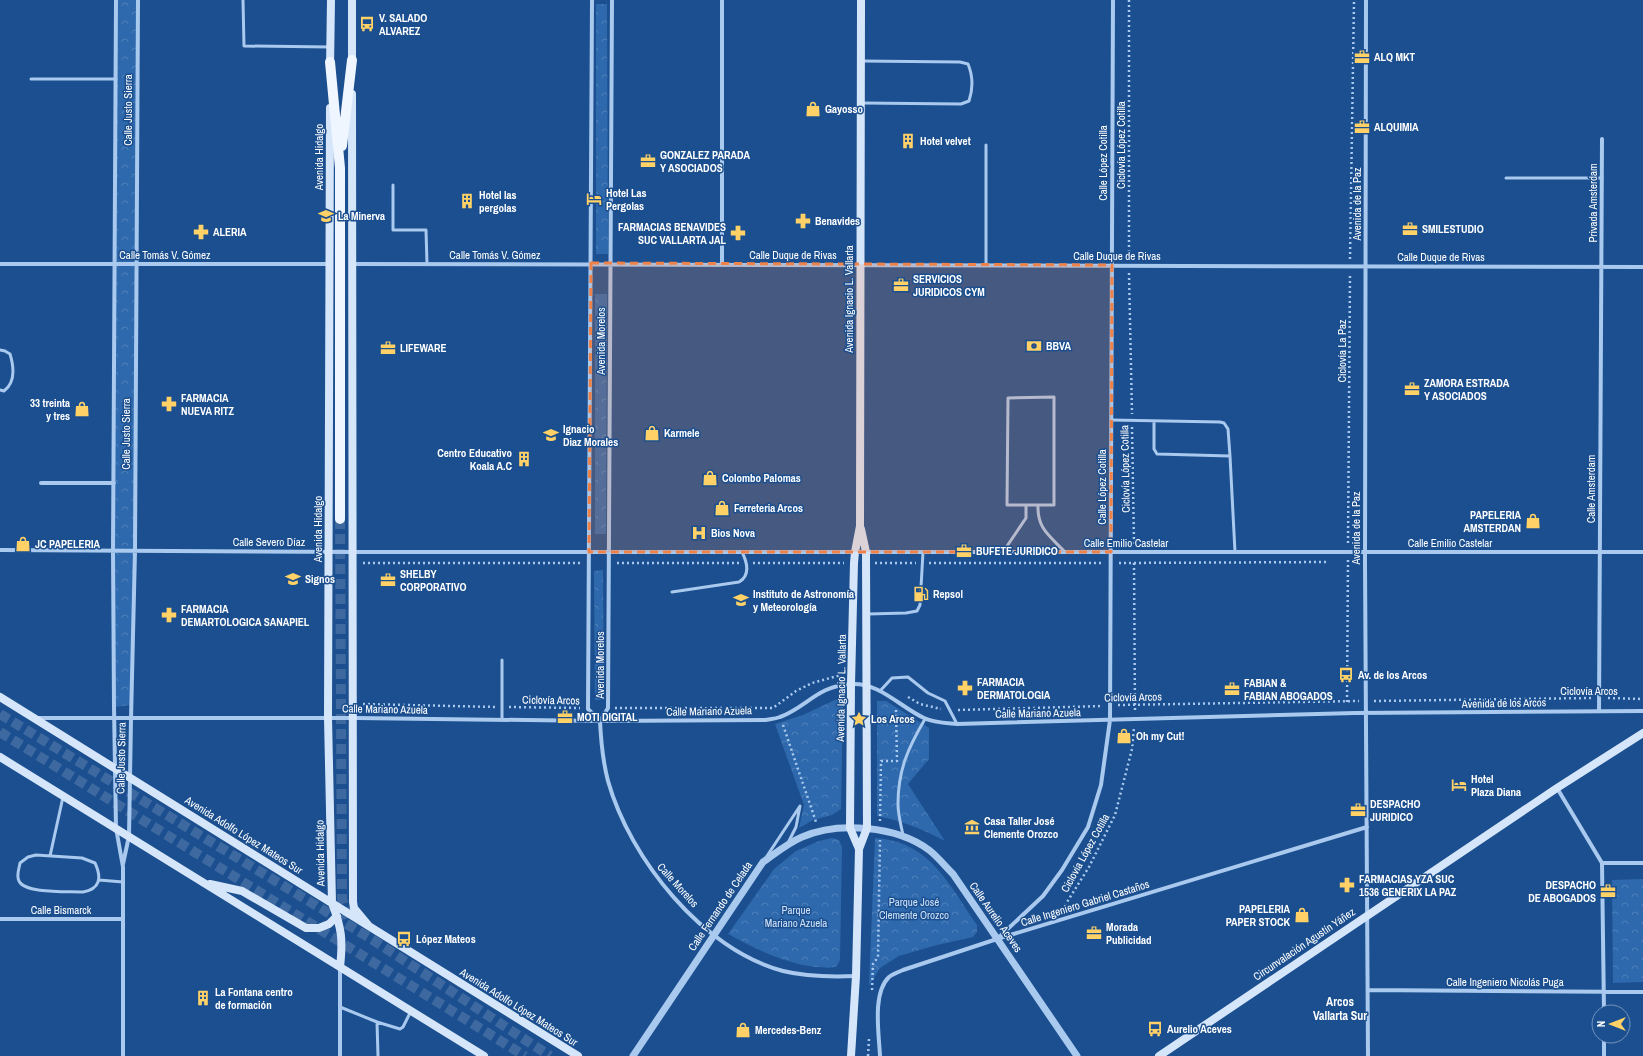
<svg xmlns="http://www.w3.org/2000/svg" width="1643" height="1056" font-family="'Archivo Narrow',sans-serif">
<defs>
<pattern id="park-crowns" width="20" height="18" patternUnits="userSpaceOnUse"><rect width="20" height="18" fill="#2e69ad"/><path d="M2 6a3 3 0 1 1 6 0M12 15a3 3 0 1 1 6 0" fill="none" stroke="#4d80b9"/></pattern>
</defs>
<rect width="100%" height="100%" fill="#1b4f8f"/>
<path fill="url(#park-crowns)" d="M116,0H138L135,551L131,705L114,707Z
M596,4H607L608,254H596Z
M595,294H607L606,534H595Z
M603,570L604,700H595L594,571Z
M839,698H843L841,809L832,815L813,820L799,828L804,805L775,724L803,715Z
M877,701H886L929,728V759L908,784L945,841C923,829 902,821 877,816Z
M832,838L839,840L842,847L840,960L837,966C830,969 823,967 816,967C783,963 756,949 728,934L774,869L796,851L819,841Z
M875,838C930,841 950,886 977,925V932L973,937L937,945L899,956L880,968L869,986Z
M1643,879V982L1613,983L1612,880Z"/>
<g fill="none" stroke-linecap="round" stroke-linejoin="round">
<path stroke="#3d69a0" stroke-width="10" stroke-dasharray="10 5" stroke-linecap="butt" d="M340,519L342,899L349,919
M0,714L373,940L550,1056
M0,732L525,1056"/>
<path stroke="#a9c9ee" stroke-width="2.5" stroke-dasharray="2 3" stroke-linecap="butt" d="M1129,0V258
M1350,259L1354,0
M1129,273L1132,414
M1132,427L1134,544
M1348,543L1350,274
M363,563H582
M617,563H740
M753,563H844
M875,563H916
M929,563H1104
M1119,563L1328,562
M1134,563L1135,712
M908,697L920,704L941,709
M1608,698L1643,699
M1374,701L1591,698
M1347,702L1348,560
M363,704L496,707
M1118,705L1359,701
M509,707L580,708
M615,708H773L796,691L812,683L841,675
M958,710L1103,706
M783,725L816,822
M880,821L881,761H897L896,710
M1062,910L1089,867L1115,815L1132,749L1134,727
M872,990L873,964L878,957L880,840
M868,1056L869,1039"/>
<path stroke="#a9c9ee" stroke-width="3" d="M243,0L244,46L330,47
M861,61L960,62L968,64C973,76 973,89 969,101L961,104L862,103
M31,79H116
M986,145V264
M1506,178H1602
M393,185V230H426L427,264
M0,350L5,351L10,354C14,367 16,382 4,391L0,390
M1054,397V505H1007L1008,398Z
M1111,420L1220,422L1224,423L1228,429L1230,456L1157,454L1154,449V421
M1230,456L1235,552
M1038,505C1037,529 1050,536 1065,552
M1003,552L1026,518V506
M672,592L739,582C751,575 747,562 742,552
M868,614L906,613L917,611L920,605L923,552
M880,691L892,678L908,677L928,693L945,701L957,724
M502,720V660
M903,835C901,825 898,815 898,804C898,770 908,748 925,719
M36,855L82,858L95,863C102,878 100,889 83,892C69,891 25,894 19,881C16,876 19,869 20,863L28,857Z
M50,856L63,797
M767,856L800,806L796,827L788,843
M99,880L123,882
M340,1007L377,1022L378,1056
M377,1022L400,1029L403,1027L411,1011"/>
<path stroke="#a9c9ee" stroke-width="4" d="M116,0L113,551L114,707L116,828L123,867V1056
M592,0L588,709L600,721
M1366,0L1365,563L1368,1056
M0,264H329
M352,264L1643,267
M722,264V0
M41,483H114
M0,550L353,552H1643
M1599,711L1602,139
M38,718H356L600,721L765,720C770,719 775,719 780,717C807,707 817,686 851,684C879,682 900,707 924,718C934,723 946,723 957,724L1355,713L1643,711
M600,721L608,708L612,0
M600,721C601,742 603,762 608,781C630,859 703,950 783,971C807,977 831,977 856,976
M1557,788L1602,863L1604,1012
M1602,863H1643
M123,864L129,836L131,719L135,551L138,0
M0,919H123
M997,939L1043,896L1062,870L1088,827L1101,785L1110,720L1113,0
M1368,990L1643,992
M1604,1036V1056
M340,1056V968
M880,1056C879,1034 872,993 889,977C893,974 898,972 903,970L997,939L1367,827"/>
<path stroke="#a9c9ee" stroke-width="7" d="M633,1056L763,862C776,853 788,843 802,837C838,821 897,826 929,850C937,856 945,866 953,874L1077,1056"/>
<path stroke="#d6e6fa" stroke-width="8" d="M352,66V0
M330,68L331,0
M352,94L353,902L354,908L369,926
M330,108L328,718L332,903C342,929 343,940 340,967
M0,697L578,1056
M0,757L484,1056
M859,849L850,828L851,684L854,563L855,552L860,526L861,0
M210,884L242,891L306,928H319L329,924L337,916
M851,1056L856,976L859,849L867,828L866,552L861,529
M1159,1056L1557,788L1643,733"/>
<path stroke="#f0f6ff" stroke-width="10" d="M330,62L340,168V519
M342,146L352,60"/>
</g>
<path fill="#ee8249" fill-opacity="0.2" stroke="#ee8249" stroke-width="3" stroke-dasharray="8 5" stroke-linejoin="round" d="M591,263L1112,265L1111,552H589Z"/>
<defs>
<g id="bus-bare" transform="scale(1.2)"><path d="M-5-6H5V4H4V6H2V4H-2V6H-4V4H-5ZM-3.5-4V0h7V-4ZM-3.5 1.2v1.5H-2V1.2ZM2 1.2v1.5H3.5V1.2Z" fill="#ffd166" stroke="#1b4f8f" stroke-width="2.5" paint-order="stroke"/></g>
<g id="office-bare" transform="scale(1.2)"><path d="M-6-3h4V-5.5h4V-3h4V5H-6ZM-1-4.5V-3h2v-1.5ZM-6 0V1H6V0Z" fill="#ffd166" stroke="#1b4f8f" stroke-width="2.5" paint-order="stroke"/></g>
<g id="shop-bare" transform="scale(1.2)"><path d="M-5-2.5h2.3a2.7 3.5 0 0 1 5.4 0H5L5.5 6h-11ZM-1.5-2.5h3a1.5 2.3 0 0 0-3 0Z" fill="#ffd166" stroke="#1b4f8f" stroke-width="2.5" paint-order="stroke"/></g>
<g id="building-bare" transform="scale(1.2)"><path d="M-4-6H4V6H1V3H-1V6H-4ZM-2.5-4.3h1.7v1.8h-1.7ZM.8-4.3h1.7v1.8H.8ZM-2.5-1h1.7V.8h-1.7ZM.8-1h1.7V.8H.8Z" fill="#ffd166" stroke="#1b4f8f" stroke-width="2.5" paint-order="stroke"/></g>
<g id="hotel-bare" transform="scale(1.2)"><path d="M-6-4.5h1.5V1H6V5H4.5V3h-9V5H-6ZM-4 0a1.8 1.8 0 1 1 3.6 0ZM.5 0V-2.5h3Q6-2.5 6 0Z" fill="#ffd166" stroke="#1b4f8f" stroke-width="2.5" paint-order="stroke"/></g>
<g id="school-bare" transform="scale(1.2)"><path d="M0-5L7-2L0 1L-7-2ZM-4 1L0 2.5L4 1V4Q0 6-4 4Z" fill="#ffd166" stroke="#1b4f8f" stroke-width="2.5" paint-order="stroke"/></g>
<g id="pharmacy-bare" transform="scale(1.2)"><path d="M-2-6h4v4h4v4h-4v4h-4v-4h-4v-4h4Z" fill="#ffd166" stroke="#1b4f8f" stroke-width="2.5" paint-order="stroke"/></g>
<g id="bank-bare" transform="scale(1.2)"><path d="M-6-4H6V4H-6ZM0-2.3a2.3 2.3 0 1 0 0 4.6a2.3 2.3 0 1 0 0-4.6Z" fill="#ffd166" stroke="#1b4f8f" stroke-width="2.5" paint-order="stroke"/></g>
<g id="hospital-bare" transform="scale(1.2)"><path d="M-5-5h3v3.5h4V-5h3V5h-3V1.5h-4V5h-3Z" fill="#ffd166" stroke="#1b4f8f" stroke-width="2.5" paint-order="stroke"/></g>
<g id="university-bare" transform="scale(1.2)"><path d="M0-5L7-2L0 1L-7-2ZM-4 1L0 2.5L4 1V4Q0 6-4 4Z" fill="#ffd166" stroke="#1b4f8f" stroke-width="2.5" paint-order="stroke"/></g>
<g id="fuel-bare" transform="scale(1.2)"><path d="M-5.5-6h7V0h2V4h1.3V-2.5L3-4.5l.8-.8L6-3V5H2.5V1h-1V6h-7ZM-4.2-4.7v3.2H.2V-4.7Z" fill="#ffd166" stroke="#1b4f8f" stroke-width="2.5" paint-order="stroke"/></g>
<g id="sight-bare" transform="scale(1.2)"><path d="M0-6L1.8-2.2L6-1.7L2.9 1.2L3.7 5.4L0 3.3L-3.7 5.4L-2.9 1.2L-6-1.7L-1.8-2.2Z" fill="#ffd166" stroke="#1b4f8f" stroke-width="2.5" paint-order="stroke"/></g>
<g id="museum-bare" transform="scale(1.2)"><path d="M0-6L6-3V-2H-6V-3ZM-5-1h2V3h-2ZM-1-1h2V3h-2ZM3-1h2V3H3ZM-6 4H6V6H-6Z" fill="#ffd166" stroke="#1b4f8f" stroke-width="2.5" paint-order="stroke"/></g>
</defs>
<g fill-rule="evenodd">
<use href="#bus-bare" x="367" y="24"/>
<use href="#office-bare" x="1362" y="57"/>
<use href="#shop-bare" x="813" y="109"/>
<use href="#office-bare" x="1362" y="127"/>
<use href="#building-bare" x="908" y="141"/>
<use href="#office-bare" x="648" y="161"/>
<use href="#hotel-bare" x="594" y="199"/>
<use href="#building-bare" x="467" y="201"/>
<use href="#school-bare" x="326" y="216"/>
<use href="#pharmacy-bare" x="803" y="221"/>
<use href="#office-bare" x="1410" y="229"/>
<use href="#pharmacy-bare" x="201" y="232"/>
<use href="#pharmacy-bare" x="738" y="233"/>
<use href="#office-bare" x="901" y="285"/>
<use href="#bank-bare" x="1034" y="346"/>
<use href="#office-bare" x="388" y="348"/>
<use href="#office-bare" x="1412" y="389"/>
<use href="#pharmacy-bare" x="169" y="404"/>
<use href="#shop-bare" x="82" y="409"/>
<use href="#shop-bare" x="652" y="433"/>
<use href="#school-bare" x="551" y="435"/>
<use href="#building-bare" x="524" y="459"/>
<use href="#shop-bare" x="710" y="478"/>
<use href="#shop-bare" x="722" y="508"/>
<use href="#shop-bare" x="1533" y="521"/>
<use href="#hospital-bare" x="699" y="533"/>
<use href="#shop-bare" x="23" y="544"/>
<use href="#office-bare" x="964" y="551"/>
<use href="#university-bare" x="293" y="579"/>
<use href="#office-bare" x="388" y="580"/>
<use href="#fuel-bare" x="921" y="594"/>
<use href="#university-bare" x="741" y="600"/>
<use href="#pharmacy-bare" x="169" y="615"/>
<use href="#bus-bare" x="1346" y="675"/>
<use href="#pharmacy-bare" x="965" y="688"/>
<use href="#office-bare" x="1232" y="689"/>
<use href="#office-bare" x="565" y="717"/>
<use href="#sight-bare" x="859" y="719"/>
<use href="#shop-bare" x="1124" y="736"/>
<use href="#hotel-bare" x="1459" y="785"/>
<use href="#office-bare" x="1358" y="810"/>
<use href="#museum-bare" x="972" y="827"/>
<use href="#pharmacy-bare" x="1347" y="885"/>
<use href="#office-bare" x="1608" y="891"/>
<use href="#shop-bare" x="1302" y="915"/>
<use href="#office-bare" x="1094" y="933"/>
<use href="#bus-bare" x="404" y="939"/>
<use href="#building-bare" x="203" y="998"/>
<use href="#bus-bare" x="1155" y="1029"/>
<use href="#shop-bare" x="743" y="1030"/>
</g>
<g text-anchor="middle" stroke-width="3" stroke-linejoin="round" paint-order="stroke">
<g font-size="11" font-weight="bold" fill="#fff" stroke="#1b4f8f" text-anchor="start">
<text x="379" y="22">V. SALADO<tspan x="379" dy="13">ALVAREZ</tspan></text>
<text x="1374" y="61">ALQ MKT</text>
<text x="825" y="113">Gayosso</text>
<text x="1374" y="131">ALQUIMIA</text>
<text x="920" y="145">Hotel velvet</text>
<text x="660" y="159">GONZALEZ PARADA<tspan x="660" dy="13">Y ASOCIADOS</tspan></text>
<text x="606" y="197">Hotel Las<tspan x="606" dy="13">Pergolas</tspan></text>
<text x="479" y="199">Hotel las<tspan x="479" dy="13">pergolas</tspan></text>
<text x="338" y="220">La Minerva</text>
<text x="815" y="225">Benavides</text>
<text x="726" y="231" text-anchor="end">FARMACIAS BENAVIDES<tspan x="726" dy="13">SUC VALLARTA JAL</tspan></text>
<text x="1422" y="233">SMILESTUDIO</text>
<text x="213" y="236">ALERIA</text>
<text x="913" y="283">SERVICIOS<tspan x="913" dy="13">JURIDICOS CYM</tspan></text>
<text x="1046" y="350">BBVA</text>
<text x="400" y="352">LIFEWARE</text>
<text x="1424" y="387">ZAMORA ESTRADA<tspan x="1424" dy="13">Y ASOCIADOS</tspan></text>
<text x="181" y="402">FARMACIA<tspan x="181" dy="13">NUEVA RITZ</tspan></text>
<text x="70" y="407" text-anchor="end">33 treinta<tspan x="70" dy="13">y tres</tspan></text>
<text x="563" y="433">Ignacio<tspan x="563" dy="13">Diaz Morales</tspan></text>
<text x="664" y="437">Karmele</text>
<text x="512" y="457" text-anchor="end">Centro Educativo<tspan x="512" dy="13">Koala A.C</tspan></text>
<text x="722" y="482">Colombo Palomas</text>
<text x="734" y="512">Ferreteria Arcos</text>
<text x="1521" y="519" text-anchor="end">PAPELERIA<tspan x="1521" dy="13">AMSTERDAN</tspan></text>
<text x="711" y="537">Bios Nova</text>
<text x="35" y="548">JC PAPELERIA</text>
<text x="976" y="555">BUFETE JURIDICO</text>
<text x="400" y="578">SHELBY<tspan x="400" dy="13">CORPORATIVO</tspan></text>
<text x="305" y="583">Signos</text>
<text x="753" y="598">Instituto de Astronomía<tspan x="753" dy="13">y Meteorología</tspan></text>
<text x="933" y="598">Repsol</text>
<text x="181" y="613">FARMACIA<tspan x="181" dy="13">DEMARTOLOGICA SANAPIEL</tspan></text>
<text x="1358" y="679">Av. de los Arcos</text>
<text x="977" y="686">FARMACIA<tspan x="977" dy="13">DERMATOLOGIA</tspan></text>
<text x="1244" y="687">FABIAN &amp;<tspan x="1244" dy="13">FABIAN ABOGADOS</tspan></text>
<text x="577" y="721">MOTI DIGITAL</text>
<text x="871" y="723">Los Arcos</text>
<text x="1136" y="740">Oh my Cut!</text>
<text x="1471" y="783">Hotel<tspan x="1471" dy="13">Plaza Diana</tspan></text>
<text x="1370" y="808">DESPACHO<tspan x="1370" dy="13">JURIDICO</tspan></text>
<text x="984" y="825">Casa Taller José<tspan x="984" dy="13">Clemente Orozco</tspan></text>
<text x="1359" y="883">FARMACIAS YZA SUC<tspan x="1359" dy="13">1536 GENERIX LA PAZ</tspan></text>
<text x="1596" y="889" text-anchor="end">DESPACHO<tspan x="1596" dy="13">DE ABOGADOS</tspan></text>
<text x="1290" y="913" text-anchor="end">PAPELERIA<tspan x="1290" dy="13">PAPER STOCK</tspan></text>
<text x="1106" y="931">Morada<tspan x="1106" dy="13">Publicidad</tspan></text>
<text x="416" y="943">López Mateos</text>
<text x="215" y="996">La Fontana centro<tspan x="215" dy="13">de formación</tspan></text>
<text x="1167" y="1033">Aurelio Aceves</text>
<text x="755" y="1034">Mercedes-Benz</text>
</g>
<g font-size="11" fill="#fff" stroke="#1b4f8f">
<text transform="translate(128 110) rotate(-90)" y="4">Calle Justo Sierra</text>
<text transform="translate(1121 145) rotate(-90)" y="4">Ciclovía López Cotilla</text>
<text transform="translate(319 157) rotate(-90)" y="4">Avenida Hidalgo</text>
<text transform="translate(1103 163) rotate(-90)" y="4">Calle López Cotilla</text>
<text transform="translate(1593 203) rotate(-90)" y="4">Privada Amsterdam</text>
<text transform="translate(1357 204) rotate(-90)" y="4">Avenida de la Paz</text>
<text x="165" y="259">Calle Tomás V. Gómez</text>
<text x="495" y="259">Calle Tomás V. Gómez</text>
<text x="793" y="259">Calle Duque de Rivas</text>
<text x="1117" y="260">Calle Duque de Rivas</text>
<text x="1441" y="261">Calle Duque de Rivas</text>
<text transform="translate(849 299) rotate(-90)" y="4">Avenida Ignacio L. Vallarta</text>
<text transform="translate(601 341) rotate(-90)" y="4">Avenida Morelos</text>
<text transform="translate(1342 351) rotate(-90)" y="4">Ciclovía La Paz</text>
<text transform="translate(126 434) rotate(-90)" y="4">Calle Justo Sierra</text>
<text transform="translate(1125 469) rotate(-91)" y="4">Ciclovía López Cotilla</text>
<text transform="translate(1102 487) rotate(-90)" y="4">Calle López Cotilla</text>
<text transform="translate(1591 489) rotate(-90)" y="4">Calle Amsterdam</text>
<text transform="translate(1356 528) rotate(-90)" y="4">Avenida de la Paz</text>
<text transform="translate(318 529) rotate(-90)" y="4">Avenida Hidalgo</text>
<text x="269" y="546">Calle Severo Díaz</text>
<text x="1126" y="547">Calle Emilio Castelar</text>
<text x="1450" y="547">Calle Emilio Castelar</text>
<text transform="translate(600 665) rotate(-90)" y="4">Avenida Morelos</text>
<text transform="translate(841 688) rotate(-89)" y="4">Avenida Ignacio L. Vallarta</text>
<text x="1589" y="695">Ciclovía Arcos</text>
<text transform="translate(1133 697) rotate(-1)" y="4">Ciclovía Arcos</text>
<text transform="translate(551 700) rotate(1)" y="4">Ciclovía Arcos</text>
<text transform="translate(1504 703) rotate(-1)" y="4">Avenida de los Arcos</text>
<text transform="translate(385 709) rotate(1)" y="4">Calle Mariano Azuela</text>
<text transform="translate(709 711) rotate(-1)" y="4">Calle Mariano Azuela</text>
<text transform="translate(1038 713) rotate(-1)" y="4">Calle Mariano Azuela</text>
<text transform="translate(121 758) rotate(-89)" y="4">Calle Justo Sierra</text>
<text transform="translate(244 835) rotate(32)" y="4">Avenida Adolfo López Mateos Sur</text>
<text transform="translate(320 853) rotate(-91)" y="4">Avenida Hidalgo</text>
<text transform="translate(1085 853) rotate(-61)" y="4">Ciclovía López Cotilla</text>
<text transform="translate(678 885) rotate(48)" y="4">Calle Morelos</text>
<text transform="translate(1085 903) rotate(-17)" y="4">Calle Ingeniero Gabriel Castaños</text>
<text transform="translate(720 906) rotate(-56)" y="4">Calle Fernando de Celada</text>
<text x="61" y="914">Calle Bismarck</text>
<text transform="translate(996 917) rotate(55)" y="4">Calle Aurelio Aceves</text>
<text transform="translate(1304 944) rotate(-34)" y="4">Circunvalación Agustín Yáñez</text>
<text x="1505" y="986">Calle Ingeniero Nicolás Puga</text>
<text transform="translate(519 1007) rotate(32)" y="4">Avenida Adolfo López Mateos Sur</text>
</g>
<g font-size="11" fill="#cfe3fa" stroke="#1b4f8f">
<text x="914" y="906">Parque José<tspan x="914" dy="13">Clemente Orozco</tspan></text>
<text x="796" y="914">Parque<tspan x="796" dy="13">Mariano Azuela</tspan></text>
</g>
<g font-size="12" font-weight="bold" fill="#fff" stroke="#1b4f8f">
<text x="1340" y="1006">Arcos<tspan x="1340" dy="14">Vallarta Sur</tspan></text>
</g>
</g>
<g transform="translate(1611 1024) rotate(270)"><circle r="19" fill="#1b4f8f" stroke="#7695bc"/>
<path d="M0-3L7 15L0 10L-7 15Z" fill="#ffd166"/>
<text y="-6" font-size="11" font-weight="bold" text-anchor="middle" fill="#ffffff">N</text>
</g>
</svg>
